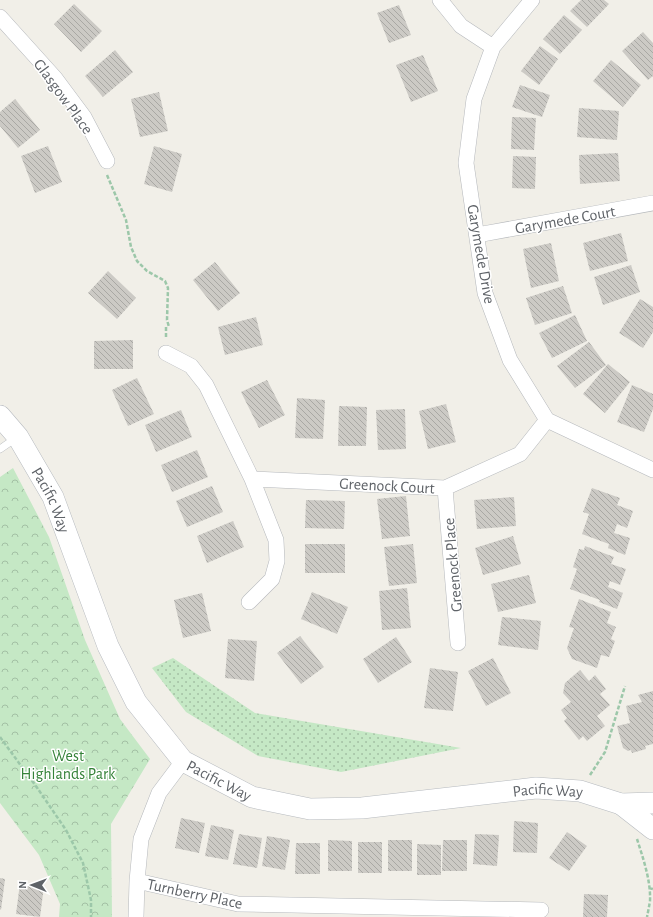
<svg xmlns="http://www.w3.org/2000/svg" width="653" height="917" font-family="'Alegreya Sans',sans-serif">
<defs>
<pattern id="grass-dots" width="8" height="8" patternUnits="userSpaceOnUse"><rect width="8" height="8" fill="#c5e8c5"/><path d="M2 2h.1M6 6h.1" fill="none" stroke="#a3c0a4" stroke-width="1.8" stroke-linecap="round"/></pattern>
<pattern id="forest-crowns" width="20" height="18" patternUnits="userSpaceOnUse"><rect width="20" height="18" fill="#c5e8c5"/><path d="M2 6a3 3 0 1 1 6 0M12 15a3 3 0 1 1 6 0" fill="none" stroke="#a3c0a4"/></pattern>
<pattern id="building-back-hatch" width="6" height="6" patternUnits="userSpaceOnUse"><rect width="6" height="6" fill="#cccac5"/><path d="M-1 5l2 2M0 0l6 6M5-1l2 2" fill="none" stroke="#a9a8a4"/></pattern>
</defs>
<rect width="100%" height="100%" fill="#f1efe8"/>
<path fill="url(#grass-dots)" d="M173,658L255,713L461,748L341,772L258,756L186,712L152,668Z"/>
<path fill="url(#forest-crowns)" d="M13,468L49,537L85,640L120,719L150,759L111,824L112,917H59L60,904L39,855L0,803V477Z"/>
<path fill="url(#building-back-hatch)" d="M581,0H604L609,4L587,27L570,11Z
M74,4L102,31L81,52L54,24Z
M399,5L411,35L389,43L377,13Z
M564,15L582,30L560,54L543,39Z
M643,32L653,43V76L648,80L622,51Z
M540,46L558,59L539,85L521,71Z
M115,50L133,72L103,97L85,76Z
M423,55L438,91L411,102L396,65Z
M611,60L641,85L623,107L593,81Z
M520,85L550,95L542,117L512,107Z
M159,92L168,131L140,137L131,99Z
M15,99L40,130L18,148L0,126V112Z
M579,108L619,111L617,140L577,137Z
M512,117L536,118L534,150L511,149Z
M48,146L62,182L35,193L21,156Z
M154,146L182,154L172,192L144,184Z
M618,153L620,181L580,184L579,155Z
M513,156L536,157L535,189L512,188Z
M621,233L628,261L590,271L583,243Z
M551,243L559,281L531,288L523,249Z
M215,262L240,293L218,311L193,280Z
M631,265L640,292L603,305L594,277Z
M108,271L136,298L117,319L88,293Z
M563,286L572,313L535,325L526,298Z
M640,299L653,307V332L643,348L619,333Z
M575,315L587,341L552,358L539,333Z
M256,317L263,345L225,355L218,327Z
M133,340V369H94V341Z
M589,342L606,365L575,388L557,366Z
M608,364L630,382L605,413L583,394Z
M137,378L154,414L128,426L112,390Z
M267,380L285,415L259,428L241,392Z
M632,385L653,394V409L644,432L617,422Z
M297,398L325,400L323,439L295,438Z
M446,404L456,442L428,449L419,411Z
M339,406L367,407L366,446H338Z
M405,409L406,449L378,450L376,410Z
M181,410L192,437L156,452L145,425Z
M197,450L208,477L172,492L161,465Z
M212,486L223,512L187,527L176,501Z
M592,488L620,498L617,505L633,511L627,528L617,524L614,533L630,538L625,555L608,548L609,544L582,534L589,514L583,512Z
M406,496L410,536L382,539L377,499Z
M514,497L516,526L477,529L474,500Z
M306,500L345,501L344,529L305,528Z
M233,521L244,547L207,563L197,536Z
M513,536L521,564L483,575L475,548Z
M305,544H345V573H305Z
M413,544L417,583L389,586L384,547Z
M585,546L614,557L611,564L626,569L620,585L610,581L608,587L623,593L617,609L599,602L600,600L570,589L577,569L573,567L579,549L584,550Z
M529,575L536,603L498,612L491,584Z
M407,588L411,628L382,630L379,591Z
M312,592L348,607L337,634L301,619Z
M202,593L211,631L183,638L174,600Z
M579,599L611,612L607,623L616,627L611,639L615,641L609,657L601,655L597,668L572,659L567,648L574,628L569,627Z
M502,617L541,621L538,650L498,645Z
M300,636L324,667L301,684L277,653Z
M396,637L412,662L378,683L363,659Z
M228,639L257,641L254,681L225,678Z
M493,658L511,693L486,706L468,671Z
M430,668L458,672L453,711L424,708Z
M580,670L589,681L595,675L606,689L600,694L610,705L597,716L605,726L587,741L583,736L579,740L564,721L567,718L561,710L571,702L563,693L565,683Z
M653,691V744L645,746L646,749L632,753L631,750L628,751L623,748L617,726L630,723L626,706L642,702L638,695Z
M181,818L205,823L199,853L175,848Z
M514,821L538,823L537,853L513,852Z
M211,825L234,830L228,860L205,856Z
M567,832L587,846L569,871L549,858Z
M239,834L262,838L257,868L233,864Z
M475,834L499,835L497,866L473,864Z
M267,836L290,840L285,870L262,866Z
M328,840L352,841V871H328Z
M388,840H412V871H388Z
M443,840H467V871H442Z
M358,842H382V873H358Z
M296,843H320V874H295Z
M417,844L441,845V875H417Z
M0,878L5,879L1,910L0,909Z
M20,883L44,886L40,917L16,914Z
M584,894L608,895L607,917H583Z"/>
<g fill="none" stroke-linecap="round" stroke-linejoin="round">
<g stroke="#b5b8bc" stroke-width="8">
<path id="lane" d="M0,449L16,438"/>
</g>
<g stroke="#b5b8bc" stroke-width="16">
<path id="street" d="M440,0L461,26L493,47
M532,0L493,47L474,99L466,163L485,293L510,360L547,420L653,470
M0,17L55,78L84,117L107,161
M477,235L653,203
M166,353L191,366L206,385L252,479L276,540L277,561L272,579L249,602
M252,479L445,488L520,454L547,420
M445,488L458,643
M137,881L238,904L541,910
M136,917L137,881L141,839L159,793L183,761"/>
</g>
<g stroke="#b6babf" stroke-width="22">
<g id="secondary">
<path id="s1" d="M0,416L18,437L53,497L108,646L136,702L183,761L252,797L310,809L362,808L536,788L580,791L621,804L653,803"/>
<path d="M621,804L653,829"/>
</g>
</g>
<path stroke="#9cc7a9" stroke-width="2.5" stroke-dasharray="4 2" stroke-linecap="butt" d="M107,175L126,220L131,247L137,261L147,271L165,281L168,288L167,320L169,327
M166,327V339
M0,737L38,789L66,830L83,863L91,900V917
M590,775L605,752L625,686
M637,839C643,858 651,881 650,901C649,907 648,912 647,917
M649,888L653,889"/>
<use href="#lane" stroke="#fff" stroke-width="7"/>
<use href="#street" stroke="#fff" stroke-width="15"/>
<use href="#secondary" stroke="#fff" stroke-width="21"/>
</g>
<g text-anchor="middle" stroke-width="3" stroke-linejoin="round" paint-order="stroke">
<g font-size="16" fill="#5f6368" stroke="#fff">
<text transform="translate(64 96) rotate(54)" y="6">Glasgow Place</text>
<text transform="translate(565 219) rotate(-10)" y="6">Garymede Court</text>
<text transform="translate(482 254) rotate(80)" y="6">Garymede Drive</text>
<text transform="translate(387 485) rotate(3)" y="6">Greenock Court</text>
<text dy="6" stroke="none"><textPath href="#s1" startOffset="99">Pacific Way</textPath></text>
<text transform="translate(452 565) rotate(-95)" y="6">Greenock Place</text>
<text dy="6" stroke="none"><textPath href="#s1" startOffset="435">Pacific Way</textPath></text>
<text dy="6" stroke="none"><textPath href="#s1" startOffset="770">Pacific Way</textPath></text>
<text transform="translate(195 893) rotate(12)" y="6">Turnberry Place</text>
</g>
<g font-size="16" fill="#348238" stroke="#fff">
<text x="68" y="761">West<tspan x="68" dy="18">Highlands Park</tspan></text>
</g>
</g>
<g transform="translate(32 885) rotate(271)" stroke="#ffffff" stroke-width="3" paint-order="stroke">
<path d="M0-3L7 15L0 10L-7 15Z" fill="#5f6368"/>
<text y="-6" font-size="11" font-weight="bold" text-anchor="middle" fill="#5f6368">N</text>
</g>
</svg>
